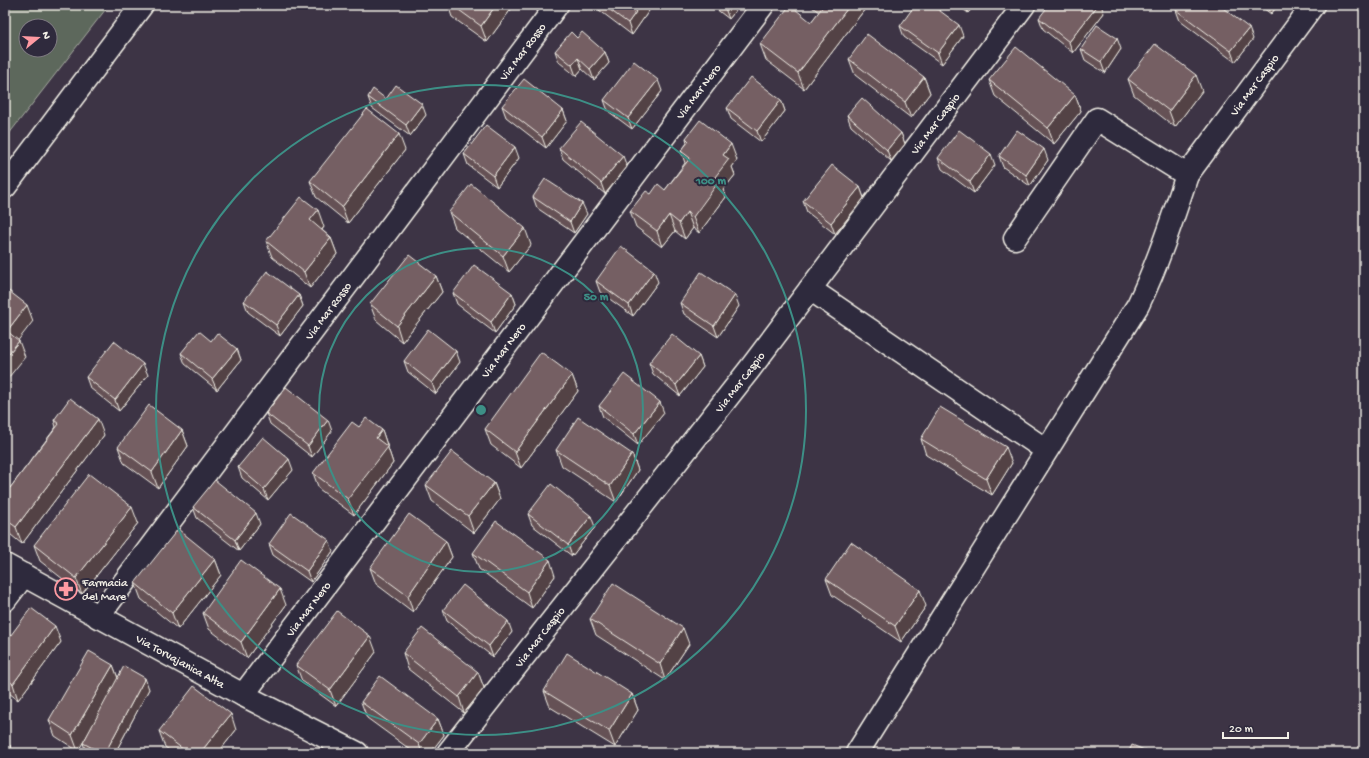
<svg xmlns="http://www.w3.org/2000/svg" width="1369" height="758" font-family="'Gochi Hand',sans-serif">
<rect width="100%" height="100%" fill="#3d3445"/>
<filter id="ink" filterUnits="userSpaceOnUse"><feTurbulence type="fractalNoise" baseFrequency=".025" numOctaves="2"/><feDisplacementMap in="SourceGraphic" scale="8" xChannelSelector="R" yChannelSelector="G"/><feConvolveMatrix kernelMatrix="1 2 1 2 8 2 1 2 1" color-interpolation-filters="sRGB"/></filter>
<g filter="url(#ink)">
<path fill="#5d685c" stroke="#a8aca2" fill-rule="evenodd" d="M5,5H109L5,139ZM26,26H50V50H26Z"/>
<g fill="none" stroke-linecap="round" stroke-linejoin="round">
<g stroke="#f4f1e8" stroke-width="25">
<g id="minor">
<path d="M5,187L142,5"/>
<path id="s1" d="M1015,238L1097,119L1187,175L1313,5"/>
<path d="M810,289L1046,450"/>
<path id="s2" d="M5,565L243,695L357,753"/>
<path d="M5,600L24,575"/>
<path id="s3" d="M98,617L557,5"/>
<path id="s4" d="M243,695L763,5"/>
<path id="s5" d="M448,753L749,370L1024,5"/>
<path d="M857,753L1138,305C1158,263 1172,220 1187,175"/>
</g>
</g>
<use href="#minor" stroke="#2f2a3d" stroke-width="22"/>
</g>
<path fill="#655155" stroke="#f4f1e8" d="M448,5H514L487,42L452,17Z
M597,5H653L632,35L599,10Z
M711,5H740L729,19Z
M809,5H868L804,89L766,60L760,44L811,22L819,12Z
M958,5H974L968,13Z
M1259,5H1278L1271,14Z
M1176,10L1253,39L1235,62L1180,21Z
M1104,13L1073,53L1043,29L1039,18Z
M900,26L963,36L942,64L904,37Z
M577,38L605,52L609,63L594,80L582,69L576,76L559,62L555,51Z
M1081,49H1121L1105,73L1085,60Z
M849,59L924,77L930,93L911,118L855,75Z
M1128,79L1202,91L1175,127L1134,95Z
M989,80L1075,95L1081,111L1054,144L995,96Z
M662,91L632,129L608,111L604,100Z
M368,97L426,115L410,136L372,108Z
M781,100L785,111L761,142L731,119L727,108Z
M502,106L563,110L567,121L546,148L506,117Z
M847,115L901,133L905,144L891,161L851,126Z
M686,138L737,160L732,167L735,175L723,190L726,197L699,233L693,228L685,239L675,231L662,247L636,227L630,211L651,194L665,190L685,163L681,151L687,143Z
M559,148L627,167L605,194L563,159Z
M405,150L348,223L316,197L310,181Z
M464,154L519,158L497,187L468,165Z
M999,156L1048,160L1030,186L1003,167Z
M938,158L995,165L974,193L942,169Z
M860,187L864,198L835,234L807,212L803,201Z
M533,197L587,214L574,233L537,208Z
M449,212L531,245L509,272L455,228Z
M324,227L322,230L331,238L337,254L310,288L272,257L266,241Z
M436,276L442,292L402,342L376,320L370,304Z
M596,281L658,282L633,316L600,292Z
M453,293H512L516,304L495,333L457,304Z
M299,295L303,306L280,336L248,312L244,301Z
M680,303L739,306L718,337L684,314Z
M211,341L237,349L241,360L217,390L185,364L181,353Z
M699,356L703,367L680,396L653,374L649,363Z
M404,361L460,362L436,394L408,372Z
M148,375L119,411L90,388L86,377Z
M572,375L578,391L521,468L491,445L485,429Z
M599,406L664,413L638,445L603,417Z
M266,413L332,431L312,457L270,424Z
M54,420L104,435L22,544L5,530V487L10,488L56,427Z
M359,427L382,430L393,463L354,515L319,489L313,473Z
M182,430L188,446L158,488L124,463L118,447Z
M921,439L1012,463L992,495L926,455Z
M556,450L632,454L638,470L616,502L562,466Z
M238,467L293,470L268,500L242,478Z
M494,483L500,499L474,533L432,501L426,485Z
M193,507L260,524L239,551L197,518Z
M528,514L595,527L572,556L532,525Z
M138,523L82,594L40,561L34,545Z
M446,541L452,557L413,612L376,584L370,568Z
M269,544L333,551L311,582L273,555Z
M473,553L555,576L532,608L479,569Z
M215,559L221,575L178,629L141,599L135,583Z
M826,579L926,606L901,642L832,595Z
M286,605L247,658L209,629L203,613Z
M443,610L512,632L493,657L447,621Z
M590,619L689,644L665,680L596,635Z
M61,642L18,700L5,690V643Z
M376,652L336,706L302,681L296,665Z
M403,653L478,672L484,688L464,713L408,669Z
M113,665L118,678L149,689L115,753H86L83,743L86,737L78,751L55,736L49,720Z
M544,691L632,694L638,710L615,747L550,707Z
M361,702L438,719L444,735L430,753H415L367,718Z
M236,730L218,753H173L165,747L159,731Z"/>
<path fill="#524245" stroke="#f4f1e8" d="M496,5H514L487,42L481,26Z
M641,5H653L632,35L628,23Z
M728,5H740L729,19L725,8Z
M850,5H868L804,89L798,73Z
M966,5H974L968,13Z
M1098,5H1101L1104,13L1073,53L1069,42Z
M1268,5H1278L1271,14Z
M959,25L963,36L942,64L938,53Z
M1249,28L1253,39L1235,62L1231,51Z
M1117,38L1121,49L1105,73L1101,62Z
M605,52L609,63L594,80L590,69Z
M578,58L582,69L576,76L572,65Z
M1196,75L1202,91L1175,127L1169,111Z
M924,77L930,93L911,118L905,102Z
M658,80L662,91L632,129L628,118Z
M1075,95L1081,111L1054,144L1048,128Z
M781,100L785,111L761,142L757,131Z
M422,104L426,115L410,136L406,125Z
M563,110L567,121L546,148L542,137Z
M901,133L905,144L891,161L887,150Z
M399,134L405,150L348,223L342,207Z
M731,144L737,160L732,167L735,175L723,190L726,197L699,233L693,217L723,155Z
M515,147L519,158L497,187L493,176Z
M1044,149L1048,160L1030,186L1026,175Z
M991,154L995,165L974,193L970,182Z
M623,156L627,167L605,194L601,183Z
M860,187L864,198L835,234L831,223Z
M582,203L587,214L574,233L570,222Z
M318,210L324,227L316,236L310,220Z
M687,212L693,228L685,239L679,223Z
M669,215L675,231L662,247L657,231Z
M525,228L531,245L509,272L503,256Z
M331,238L337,254L310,288L304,272Z
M654,271L658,282L633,316L629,305Z
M436,276L442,292L402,342L397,326Z
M512,293L516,304L495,333L491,322Z
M299,295L303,306L280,336L276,325Z
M735,295L739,306L718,337L714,326Z
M27,305L33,321L13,347L7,331Z
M19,341L25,357L5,382V358Z
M237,349L241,360L217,390L212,379Z
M456,351L460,362L436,394L432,383Z
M699,356L703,367L680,396L676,385Z
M143,364L148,375L119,411L115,400Z
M572,375L578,391L521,468L515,452Z
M660,402L664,413L638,445L634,434Z
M98,419L104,435L22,544L16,527Z
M328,420L332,431L312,457L308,446Z
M182,430L188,446L158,488L152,472Z
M382,430L393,463L354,515L348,499L376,438Z
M1006,447L1012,463L992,495L986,479Z
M632,454L638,470L616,502L610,486Z
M289,459L293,470L268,500L264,489Z
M494,483L500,499L474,533L468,516Z
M132,507L138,523L82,594L76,578Z
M256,513L260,524L239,551L235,540Z
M591,516L595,527L572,556L568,545Z
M329,540L333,551L311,582L307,571Z
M446,541L452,557L413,612L408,596Z
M215,559L221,575L178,629L172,613Z
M550,560L555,576L532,608L527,592Z
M280,589L286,605L247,658L241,642Z
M920,590L926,606L901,642L895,626Z
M508,621L512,632L493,657L489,646Z
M55,626L61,642L18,700L13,684Z
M683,628L689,644L665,680L660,664Z
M370,636L376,652L336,706L330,690Z
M113,665L119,681L78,751L72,735Z
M478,672L484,688L464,713L459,697Z
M145,678L149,689L115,753H105Z
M632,694L638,710L615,747L609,731Z
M231,714L236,730L218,753H200Z
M438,719L444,735L430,753H422L419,744Z
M11,746L13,753H7Z"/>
<path fill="#755e63" stroke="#f4f1e8" d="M452,5H496L481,26Z
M603,5H641L628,23Z
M721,5H728L725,8Z
M790,5L811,22L824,5H850L798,73L760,44Z
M915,5H932L959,25L938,53L900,26Z
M1049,5H1098L1069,42L1039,18Z
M1179,5H1219L1249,28L1231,51L1176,10Z
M1097,25L1117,38L1101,62L1081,49Z
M571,32L577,38L582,32L605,52L590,69L578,58L572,65L555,51Z
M867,34L924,77L905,102L849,59Z
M1155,44L1196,75L1169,111L1128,79Z
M1016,47L1075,95L1048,128L989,80Z
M634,61L658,80L628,118L604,100Z
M751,77L781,100L757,131L727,108Z
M524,79L563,110L542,137L502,106Z
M396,85L422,104L406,125L368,97L373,89L386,99Z
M862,98L901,133L887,150L847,115Z
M367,109L399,134L342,207L310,181Z
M700,120L731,144L723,155L729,159L715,177L720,180L693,217L687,212L679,223L669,215L657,231L630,211L646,191L651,194L658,184L665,190L690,158L681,151L689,141L686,138Z
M581,122L623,156L601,183L559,148Z
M486,125L515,147L493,176L464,154Z
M959,130L991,154L970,182L938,158Z
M1017,130L1044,149L1026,175L999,156Z
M832,165L860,187L831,223L803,201Z
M545,179L582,203L570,222L533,197Z
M471,184L525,228L503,256L449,212Z
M301,197L318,210L310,220L331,238L304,272L266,241Z
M621,246L654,271L629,305L596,281Z
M409,255L436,276L397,326L370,304Z
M474,265L512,293L491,322L453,293Z
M267,271L299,295L276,325L244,301Z
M701,272L735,295L714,326L680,303Z
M5,288L27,305L7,331L19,341L5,358Z
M428,329L456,351L432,383L404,361Z
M199,331L211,341L217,333L237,349L212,379L181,353Z
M672,334L699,356L676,385L649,363Z
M114,341L143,364L115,400L86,377Z
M541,352L572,375L515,452L485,429Z
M624,374L660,402L634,434L599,406Z
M286,387L328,420L308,446L266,413Z
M70,398L98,419L16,527L5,519V487L6,485L10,488L59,424L54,420Z
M149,405L182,430L152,472L118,447Z
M940,407L1006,447L986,479L921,439Z
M578,417L632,454L610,486L556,450Z
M366,418L382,430L376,438L388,447L348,499L313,473L352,422L359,427Z
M263,437L289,459L264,489L238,467Z
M452,451L494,483L468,516L426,485Z
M89,474L132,507L76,578L34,545Z
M215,480L256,513L235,540L193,507Z
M551,484L591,516L568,545L528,514Z
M291,513L329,540L307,571L269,544Z
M409,514L446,541L408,596L370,568Z
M496,521L550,560L527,592L473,553Z
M178,529L215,559L172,613L135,583Z
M851,542L920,590L895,626L826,579Z
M241,560L280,589L241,642L203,613Z
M613,583L683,628L660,664L590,619Z
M463,585L508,621L489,646L443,610Z
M31,608L55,626L13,684L5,678V643Z
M337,611L370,636L330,690L296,665Z
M422,628L478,672L459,697L403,653Z
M89,651L113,665L72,735L49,720Z
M567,653L632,694L609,731L544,691Z
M124,666L145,678L105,753H102L83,743Z
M380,676L438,719L419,744L361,702Z
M194,686L231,714L200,753H188L159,731Z
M5,743L11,746L7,753H5Z
M1132,745L1152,753H1128Z"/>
</g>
<g fill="none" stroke="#3d8f86" stroke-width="2">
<circle cx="481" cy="410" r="162"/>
<circle cx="481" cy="410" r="325"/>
</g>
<defs>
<g id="pharmacy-ring" transform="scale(1.15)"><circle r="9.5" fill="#2f2a3d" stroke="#ff9aa2" stroke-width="1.5"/><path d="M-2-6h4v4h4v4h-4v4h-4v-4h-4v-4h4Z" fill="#ff9aa2"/></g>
</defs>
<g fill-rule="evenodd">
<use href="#pharmacy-ring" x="66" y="589"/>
</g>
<g text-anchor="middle" stroke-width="4" stroke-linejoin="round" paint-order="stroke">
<g font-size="12" fill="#f4f1e8" stroke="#2f2a3d">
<text dy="4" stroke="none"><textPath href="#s3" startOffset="707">Via Mar Rosso</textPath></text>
<text dy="4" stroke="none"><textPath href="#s1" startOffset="363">Via Mar Caspio</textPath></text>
<text dy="4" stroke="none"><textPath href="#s4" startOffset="756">Via Mar Nero</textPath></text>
<text dy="4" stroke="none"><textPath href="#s5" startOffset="796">Via Mar Caspio</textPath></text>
<text dy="4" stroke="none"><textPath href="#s3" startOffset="383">Via Mar Rosso</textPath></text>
<text dy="4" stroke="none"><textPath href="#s4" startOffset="432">Via Mar Nero</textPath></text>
<text dy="4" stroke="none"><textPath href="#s5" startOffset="472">Via Mar Caspio</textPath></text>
<text dy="4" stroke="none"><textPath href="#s4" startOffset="108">Via Mar Nero</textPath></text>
<text dy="4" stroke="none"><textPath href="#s5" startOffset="148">Via Mar Caspio</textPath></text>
<text dy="4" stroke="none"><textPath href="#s2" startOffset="200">Via Torvajanica Alta</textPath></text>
</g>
<g font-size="12" fill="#f4f1e8" stroke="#2f2a3d" text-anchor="start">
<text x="82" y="586">Farmacia<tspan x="82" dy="14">del Mare</tspan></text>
</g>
</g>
<circle cx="481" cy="410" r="6" fill="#3d8f86" stroke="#2f2a3d" stroke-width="2"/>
<g font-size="12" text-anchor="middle" font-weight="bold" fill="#3d8f86" stroke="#2f2a3d" stroke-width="4" stroke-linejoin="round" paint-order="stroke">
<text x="711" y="184">100 m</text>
<text x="596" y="300">50 m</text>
</g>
<rect width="1369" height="758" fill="none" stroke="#2f2a3d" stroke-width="20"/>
<rect x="10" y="10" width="1349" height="738" fill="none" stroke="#f4f1e8" stroke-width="1.5" filter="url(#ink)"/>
<g transform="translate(38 38) rotate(72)"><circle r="19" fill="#2f2a3d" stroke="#7e7a81"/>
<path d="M0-3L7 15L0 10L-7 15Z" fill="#ff9aa2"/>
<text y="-6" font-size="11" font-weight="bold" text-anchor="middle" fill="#f4f1e8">N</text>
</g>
<path d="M1223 732v6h65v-6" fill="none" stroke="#f4f1e8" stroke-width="2"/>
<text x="1229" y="732" font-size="12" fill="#f4f1e8" stroke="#2f2a3d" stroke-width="3" paint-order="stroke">20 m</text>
</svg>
